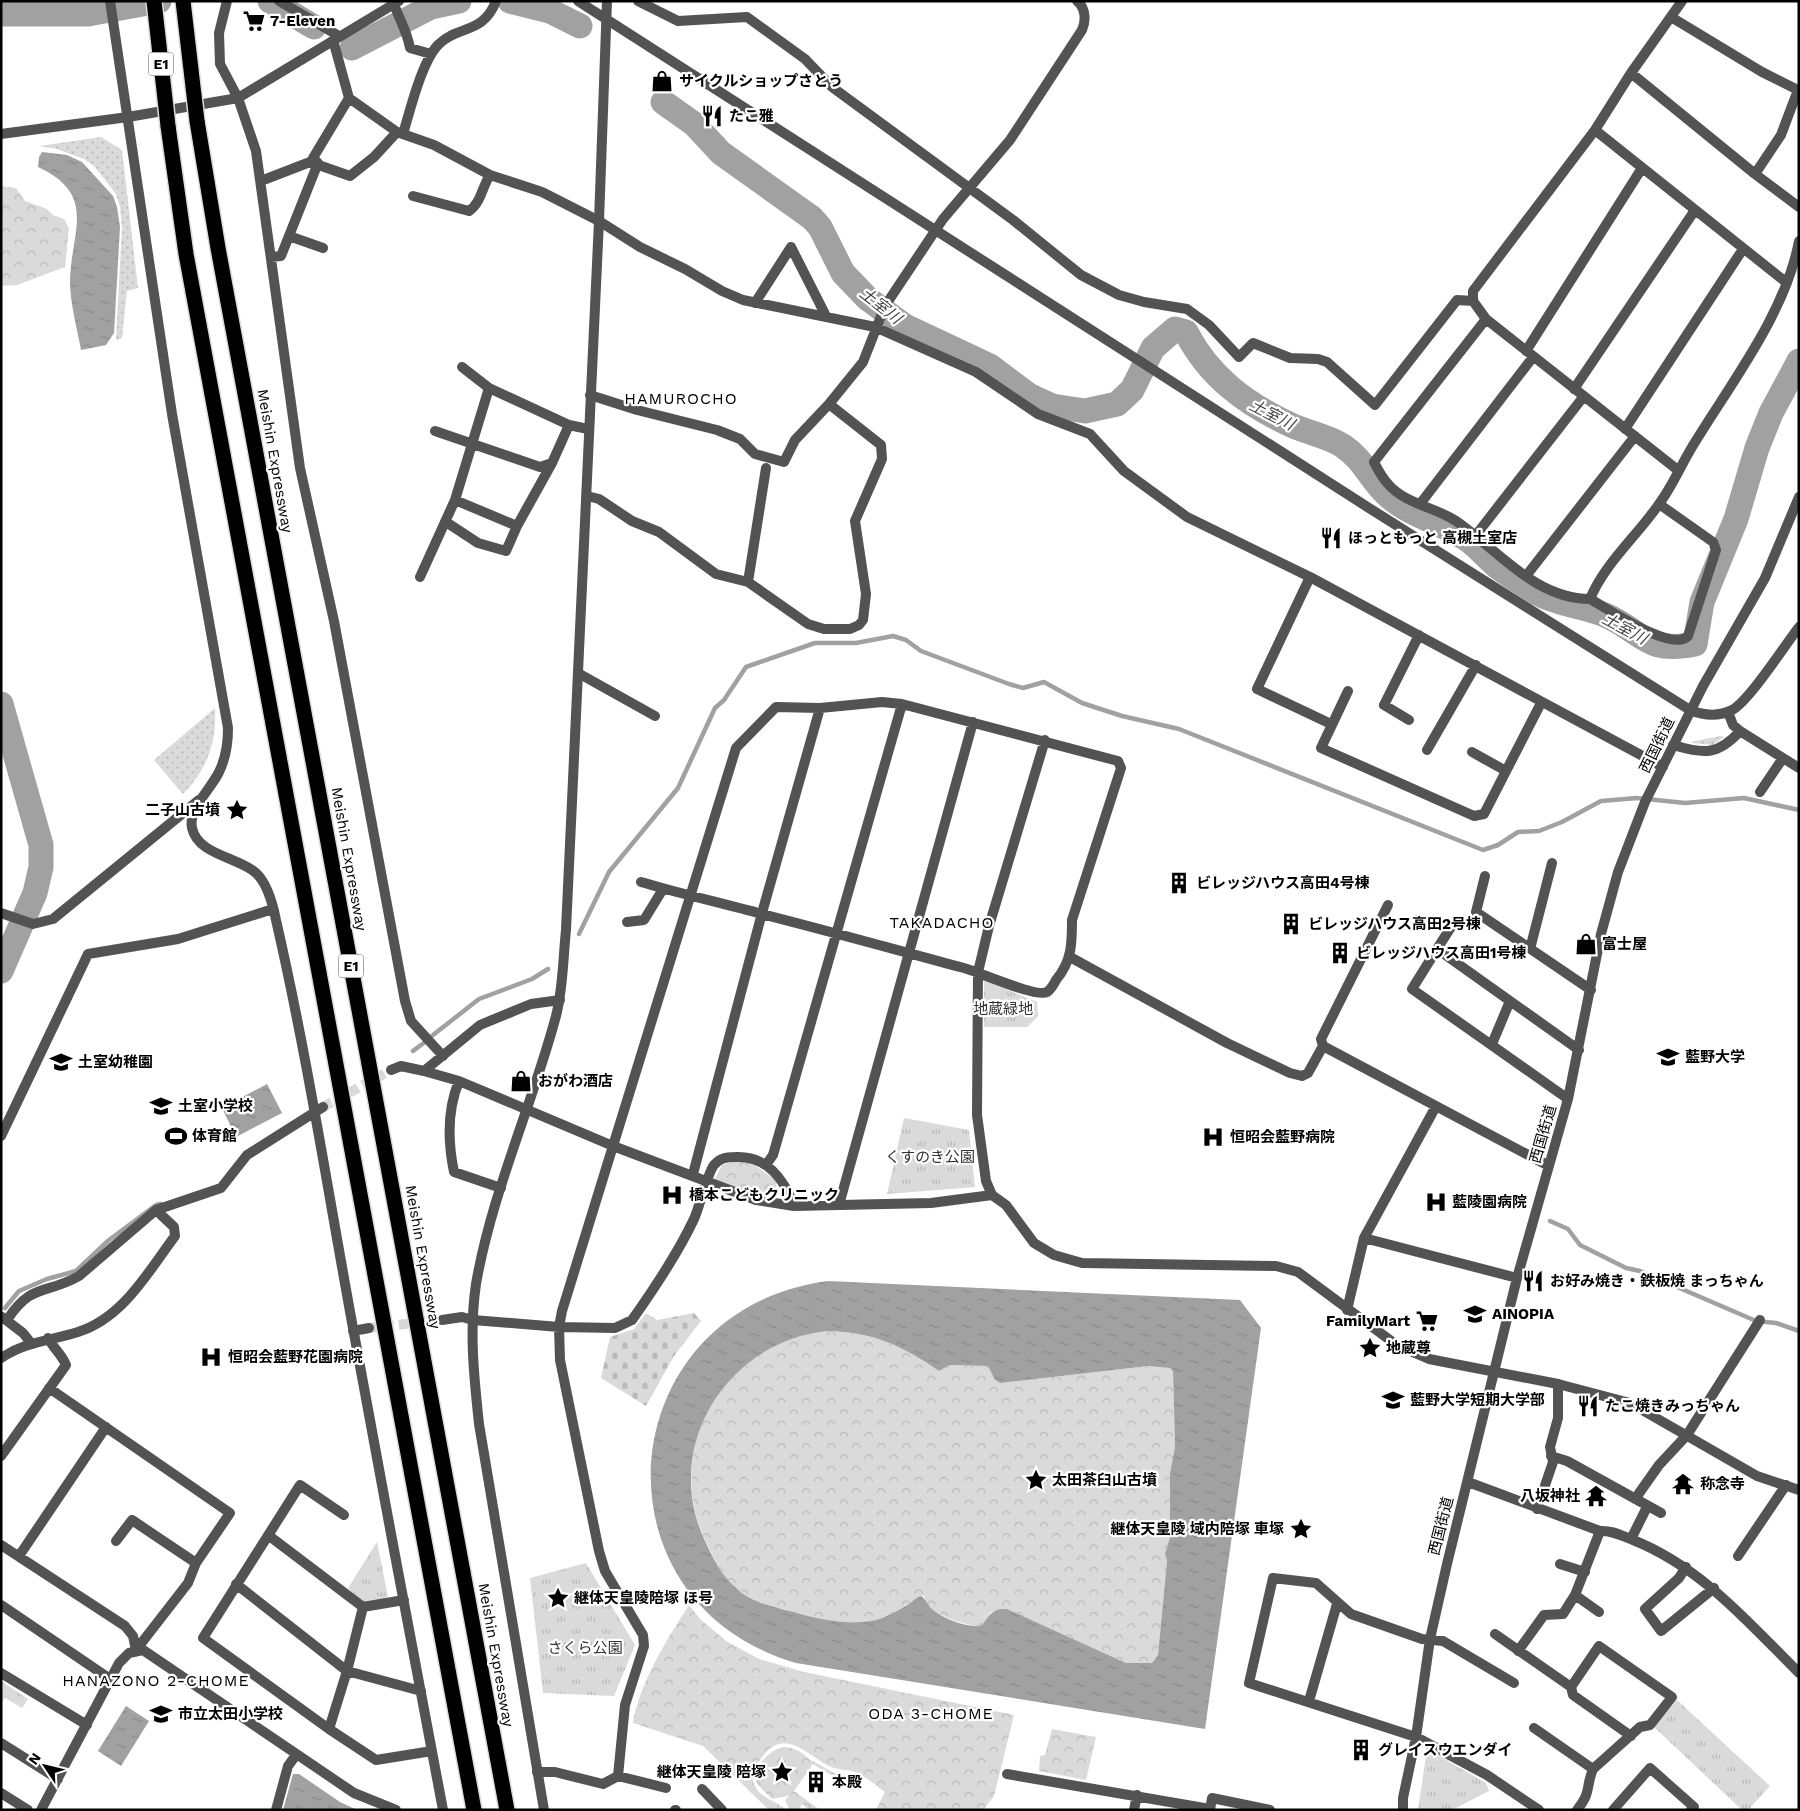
<svg xmlns="http://www.w3.org/2000/svg" width="1800" height="1811" font-family="'Work Sans','Noto Sans JP',sans-serif">
<defs>
<pattern id="grass-dots" width="8" height="8" patternUnits="userSpaceOnUse" patternTransform="scale(1.25)"><rect width="8" height="8" fill="#dadada"/><path d="M2 2h.1M6 6h.1" fill="none" stroke="#b9b9b9" stroke-width="1.8" stroke-linecap="round"/></pattern>
<pattern id="forest-crowns" width="20" height="18" patternUnits="userSpaceOnUse" patternTransform="scale(1.25)"><rect width="20" height="18" fill="#dadada"/><path d="M2 6a3 3 0 1 1 6 0M12 15a3 3 0 1 1 6 0" fill="none" stroke="#b9b9b9"/></pattern>
<pattern id="cemetery-stones" width="16" height="16" patternUnits="userSpaceOnUse" patternTransform="scale(1.25)"><rect width="16" height="16" fill="#dadada"/><path d="M2 7V4a2 2 0 0 1 4 0v3zM10 15v-3a2 2 0 0 1 4 0v3z" fill="#b9b9b9"/></pattern>
<pattern id="park-tufts" width="24" height="20" patternUnits="userSpaceOnUse" patternTransform="scale(1.25)"><rect width="24" height="20" fill="#dadada"/><path d="M3 7l-1-3M5 7V3M7 7l1-3M15 17l-1-3M17 17v-4M19 17l1-3" fill="none" stroke="#b9b9b9"/></pattern>
<pattern id="water-ripples" width="26" height="14" patternUnits="userSpaceOnUse" patternTransform="scale(1.25)"><rect width="26" height="14" fill="#a1a1a1"/><path d="M2 4q2-2 4 0t4 0M15 11q2-2 4 0t4 0" fill="none" stroke="#898989"/></pattern>
</defs>
<rect width="100%" height="100%" fill="#fff"/>
<path fill="url(#grass-dots)" d="M101,137L122,150L138,288L127,291L122,338L116,340L122,228L120,207L116,194L95,167L84,159L57,149L39,146Z
M215,708C217,742 207,770 183,794L154,760Z
M1721,736L1724,737L1713,745L1692,743L1694,741Z
M811,1760L834,1773L854,1777L861,1785L856,1790L813,1764Z"/>
<path fill="url(#forest-crowns)" d="M1,186L16,188L25,201L47,209L53,215L64,219L69,228L65,267L17,285L1,286Z
M735,1161L751,1163L776,1180L777,1197L757,1195L715,1179L722,1165Z
M827,1331C873,1332 901,1345 939,1371L950,1365L986,1366L989,1368L995,1380L1000,1383L1148,1366L1170,1368L1173,1371L1175,1447L1170,1473V1537L1165,1554L1167,1561L1158,1656L1152,1663H1126L1007,1609L991,1612L982,1625C971,1628 937,1616 930,1607C927,1604 925,1600 924,1596C915,1597 912,1603 904,1607C895,1612 883,1619 873,1621C866,1623 828,1622 820,1620C793,1615 758,1606 736,1588C723,1578 714,1558 707,1544C660,1449 724,1342 827,1331Z
M689,1605L699,1618L726,1641L759,1659L804,1672L1014,1715L994,1796L983,1810H876L885,1792C876,1786 867,1777 857,1773C849,1769 839,1770 831,1767C806,1755 784,1724 760,1760C755,1767 750,1776 754,1784C760,1799 776,1800 786,1810H769L703,1746L633,1723C639,1684 667,1639 689,1605Z
M1052,1729L1096,1737L1086,1780L1039,1771L1040,1756L1045,1755Z
M783,1747C794,1747 807,1754 813,1764L794,1791L820,1810H809L802,1804L799,1810H790L785,1800L793,1792L788,1796L772,1799L757,1784C752,1767 768,1751 783,1747Z"/>
<path fill="url(#cemetery-stones)" d="M646,1313L657,1320L694,1313L701,1321L674,1356L646,1406L601,1378L610,1337L634,1329Z"/>
<path fill="url(#park-tufts)" d="M984,980L1037,1002L1038,1016L1027,1027H984Z
M904,1118L969,1130L975,1187L887,1194Z
M377,1542L388,1597L366,1606L348,1588Z
M586,1563L635,1645L614,1696L543,1693L530,1578Z
M1,1681L28,1699L22,1708L5,1698L1,1703Z
M1677,1700L1770,1786L1748,1810H1742L1653,1726Z
M1427,1749L1486,1783L1489,1791L1452,1810H1418Z"/>
<path fill="url(#water-ripples)" fill-rule="evenodd" d="M42,152L67,155L82,162L113,196L117,207L120,227L114,333L106,345L81,350C77,328 70,303 70,281C71,231 98,195 38,167L39,157Z
M267,1084L282,1113L236,1137L222,1108Z
M828,1281L1240,1300L1261,1328L1205,1729L796,1663C585,1601 611,1309 828,1281ZM827,1331C873,1332 901,1345 939,1371L950,1365L986,1366L989,1368L995,1380L1000,1383L1148,1366L1170,1368L1173,1371L1175,1447L1170,1473V1537L1165,1554L1167,1561L1158,1655L1152,1663H1126L1007,1609C993,1608 990,1614 982,1625C969,1629 941,1618 931,1608C927,1604 926,1599 921,1596C915,1598 911,1603 906,1606C897,1611 881,1620 871,1621C845,1625 818,1619 793,1612C773,1607 750,1602 735,1587C722,1576 713,1558 706,1543C660,1449 725,1342 827,1331Z
M126,1706L149,1721L121,1766L98,1751Z
M293,1774H299L340,1802L357,1810H283Z"/>
<g fill="none" stroke-linecap="round" stroke-linejoin="round">
<path stroke="#a1a1a1" stroke-width="4.5" d="M579,934L609,872L678,788L715,708L724,700L746,667L815,643H856L893,636L906,640L921,651L1009,684L1023,688L1044,682L1082,703L1122,716L1179,729L1483,850L1498,845L1518,832L1539,831L1562,822L1601,801L1637,798L1685,803L1744,798L1799,810
M433,1035L479,999L532,979L548,969
M413,1051L425,1042
M1550,1221L1568,1229L1580,1245L1626,1268L1640,1271L1756,1321L1776,1323L1799,1331
M5,1308L19,1291L47,1279L76,1271L109,1240L156,1205L161,1204"/>
<path stroke="#a1a1a1" stroke-width="25" d="M270,1L314,27
M510,1L550,11L580,26
M1,14H88L159,1
M352,48L431,7L459,1
M663,102L694,124L721,153L812,218L820,227L843,273L868,299L905,326L990,366L1030,396L1052,406L1085,411L1117,404L1132,390L1153,348L1175,329L1186,332C1209,377 1246,404 1291,425C1308,433 1328,436 1343,446C1363,459 1370,479 1386,494C1408,515 1440,522 1465,538C1478,546 1487,559 1499,568C1511,577 1525,585 1537,593C1559,605 1583,606 1605,615C1644,632 1644,654 1695,644L1702,602L1736,519L1757,448L1771,413L1799,361
M1,704L41,845V867L35,893L1,971"/>
<path stroke="#d9d9d9" stroke-width="10" stroke-dasharray="10 5" stroke-linecap="butt" d="M323,1107L391,1070
M369,1328L442,1320"/>
<g stroke="#dbdbdb" stroke-width="18">
<path id="motorway" d="M197,121L218,248L507,1810
M168,126L186,254L474,1810"/>
</g>
<path stroke="#535353" stroke-width="10" d="M110,1L172,414L228,728C228,743 226,758 219,772C211,789 188,809 192,828C198,855 238,857 256,873C268,884 273,905 276,920C307,1055 328,1192 353,1328C382,1489 413,1649 443,1810
M227,1L219,33L220,64L238,98L256,151L300,468L334,621L405,1001L411,1021L443,1056
M279,1L339,36
M638,1L678,21L747,17L805,59L832,87L1013,220L1081,275L1119,295L1144,302L1187,309L1209,325L1239,357L1253,343L1290,358L1318,359L1327,362L1375,405L1457,300L1473,301
M394,4C399,19 407,31 410,48L431,54
M1671,17L1762,72L1798,90L1781,135L1755,174
M333,40L349,98L397,132L434,145L490,175L542,192L599,221L640,247L685,269L722,291L743,300L875,327L976,372L1038,414L1090,434L1124,471L1187,517L1310,577L1663,767
M1631,73L1755,174L1799,207
M1595,130L1787,283
M403,134C410,111 422,60 439,44C458,25 483,35 496,1
M266,179L310,162L350,176L374,157L397,132
M413,196L469,211C481,203 482,187 490,175
M289,236L323,248
M271,257L281,256L318,163L313,158L349,98
M755,303L791,247L826,316
M1486,319L1374,462C1378,470 1383,479 1389,485C1406,504 1435,507 1456,521C1498,550 1535,599 1590,599C1605,563 1637,536 1659,504C1674,484 1683,460 1697,439C1734,379 1786,311 1799,241
M1526,351L1642,168
M462,367L489,388L569,425
M1574,389L1695,210
M590,395L637,410L717,430L740,439L755,454L784,462L795,440L829,404
M1625,429L1743,249
M435,431L540,467L552,463L569,425L588,429
M1679,471L1486,319L1473,301V291L1595,130L1631,73L1682,1
M587,496L599,499L632,521L659,532L716,574L748,582L808,624L824,629H850L859,625L863,620L866,594L855,521L882,459L881,445L829,404L863,362L885,306L943,219L1010,140L1082,30C1086,21 1086,8 1077,1
M455,500L517,526
M1420,504L1533,357
M446,522L478,543L506,551L517,526L552,463
M1476,535L1584,396
M1526,576L1635,436
M420,577L455,500L489,388
M1310,577L1257,689L1331,724
M748,582L766,468
M1590,599C1607,608 1672,653 1688,636L1716,550L1713,542L1659,504
M578,673L655,716
M1348,691L1321,748L1474,816L1484,814L1541,703
M1728,712L1733,725L1740,731L1799,768
M1409,720L1384,705L1419,635
M1673,745C1703,754 1718,756 1740,731
M1427,750L1476,665
M1472,752L1506,771
M1760,792L1783,758
M1485,876L1476,912L1591,990
M1388,905L1321,1039L1323,1046L1549,1166
M1,913L33,924L53,919L199,800
M627,922L644,920L663,889
M1451,927L1437,949L1579,1050
M1437,949L1412,989L1568,1099
M1530,949L1552,863
M1070,957L1227,1043L1290,1073L1302,1076L1308,1073L1323,1046
M1492,1044L1510,1001
M391,1070L401,1066L424,1071L480,1025L531,1004L560,1000
M424,1071L459,1081L613,1146L756,1200L794,1206L931,1203L992,1195L986,1181L977,1115L978,972L989,926L1045,740
M459,1081C447,1110 448,1143 454,1172L501,1188
M1,1136L88,954L178,939L273,909
M766,1165L773,1155L902,704
M693,1174L762,913L820,708
M839,1205L973,722
M1364,1238L1517,1278
M1347,1310L1364,1238L1435,1108
M2,1317L23,1333L31,1343
M7,1320C32,1282 46,1295 79,1276L156,1210
M442,1320L462,1317L473,1320L559,1327L615,1328L632,1320C654,1289 678,1253 694,1219C700,1206 707,1174 714,1165C720,1158 726,1157 735,1157C766,1155 784,1179 794,1206
M353,1331L369,1328
M1,1358C27,1341 50,1341 78,1332C123,1318 148,1272 175,1236L174,1227L156,1210L221,1188L247,1155L323,1107
M49,1388L230,1513L196,1563L188,1583L136,1650
M1,1456L66,1365C61,1353 53,1348 48,1338
M1551,1456L1567,1461L1661,1513
M1468,1482L1600,1531C1612,1530 1622,1536 1633,1540C1701,1567 1748,1622 1799,1673
M1635,1499L1659,1465L1687,1435L1760,1320
M1537,1509L1553,1462L1550,1447L1558,1418V1384
M344,1515L300,1485L203,1638L329,1729L376,1760L432,1751
M268,1535L363,1607L404,1600
M1631,1539L1647,1507
M116,1541L132,1520L196,1563
M1,1545L125,1626L133,1636L136,1650
M19,1556L106,1427
M1738,1556L1786,1485
M1560,1564L1585,1572
M1686,1567L1679,1578L1645,1609L1661,1631L1714,1588
M236,1584L347,1671L421,1691
M1575,1595L1599,1612
M1,1605L110,1679
M1495,1634L1571,1687L1573,1695L1631,1736
M1518,1651L1544,1615L1563,1614L1575,1595L1600,1531
M1,1673L87,1725
M1514,1683L1443,1641L1422,1639L1351,1614L1316,1583L1273,1578L1249,1683L1416,1737L1487,1775L1539,1810
M1571,1687L1599,1646L1672,1697L1650,1725L1640,1727L1593,1769C1585,1789 1592,1791 1577,1810
M1309,1701L1337,1604
M1534,1728L1593,1769
M329,1729L347,1671L363,1607
M1,1743L58,1779
M537,1772H555L603,1784L618,1776L625,1705L644,1646L643,1635L605,1571L599,1551L560,1360L559,1327L562,1311L736,748L776,707L820,708L882,702L902,704L1118,761L1121,768L1072,920C1072,943 1072,961 1056,980C1054,984 1050,990 1047,992C1036,998 979,972 964,968C897,950 829,931 762,914C722,903 681,894 641,882
M1007,1774L1210,1809
M618,1776L666,1788
M702,1789L722,1810
M1,1793L28,1810
M41,1810L119,1663L129,1653L143,1650L354,1793L396,1810
M276,1810L288,1766L296,1755
M675,1810H676
M1134,1810L1137,1795
M1210,1810L1212,1798L1270,1810
M1403,1810V1798L1416,1737L1430,1639L1447,1564L1517,1278L1568,1099L1601,934L1618,872L1645,802L1703,686L1765,578L1799,497
M1613,1810L1650,1768L1694,1807L1691,1810"/>
<path stroke="#535353" stroke-width="10" d="M578,1L1369,508L1690,710C1705,716 1718,717 1732,710C1749,701 1785,645 1799,627
M1,134L128,117L238,98L399,1
M992,1195L1006,1205L1034,1243L1054,1255L1082,1263L1276,1266L1298,1272L1398,1346L1429,1359L1558,1384L1630,1403L1757,1476L1799,1490
M544,1810L479,1424C474,1377 469,1331 476,1284C492,1192 532,1106 556,1016C563,989 563,959 566,930L599,221L607,1"/>
<use href="#motorway" stroke="#000" stroke-width="15"/>
<g stroke="#dbdbdb" stroke-width="18" stroke-linecap="butt">
<path id="motorway-bridge" d="M154,1L168,126
M183,1L197,121"/>
</g>
<use href="#motorway-bridge" stroke="#000" stroke-width="15"/>
</g>
<defs>
<g id="supermarket-bare" transform="scale(1.725)"><path d="M-6-5.5h2.5l.6 2H6L4.5 2H-2.5L-4.4-4H-6ZM-1.5 3.2a1.3 1.3 0 1 0 .1 0ZM3 3.2a1.3 1.3 0 1 0 .1 0Z" fill="#000" stroke="#fff" stroke-width="2.5" paint-order="stroke"/></g>
<g id="shop-bare" transform="scale(1.725)"><path d="M-5-2.5h2.3a2.7 3.5 0 0 1 5.4 0H5L5.5 6h-11ZM-1.5-2.5h3a1.5 2.3 0 0 0-3 0Z" fill="#000" stroke="#fff" stroke-width="2.5" paint-order="stroke"/></g>
<g id="restaurant-bare" transform="scale(1.725)"><path d="M-5-6h1v4h1v-4h1v4h1v-4h1v5L-1.5 .5V6h-2V.5L-5-1ZM5-6V6H3V1.5H1.5Q1.5-4 5-6Z" fill="#000" stroke="#fff" stroke-width="2.5" paint-order="stroke"/></g>
<g id="sight-bare" transform="scale(1.725)"><path d="M0-6L1.8-2.2L6-1.7L2.9 1.2L3.7 5.4L0 3.3L-3.7 5.4L-2.9 1.2L-6-1.7L-1.8-2.2Z" fill="#000" stroke="#fff" stroke-width="2.5" paint-order="stroke"/></g>
<g id="building-bare" transform="scale(1.725)"><path d="M-4-6H4V6H1V3H-1V6H-4ZM-2.5-4.3h1.7v1.8h-1.7ZM.8-4.3h1.7v1.8H.8ZM-2.5-1h1.7V.8h-1.7ZM.8-1h1.7V.8H.8Z" fill="#000" stroke="#fff" stroke-width="2.5" paint-order="stroke"/></g>
<g id="university-bare" transform="scale(1.725)"><path d="M0-5L7-2L0 1L-7-2ZM-4 1L0 2.5L4 1V4Q0 6-4 4Z" fill="#000" stroke="#fff" stroke-width="2.5" paint-order="stroke"/></g>
<g id="school-bare" transform="scale(1.725)"><path d="M0-5L7-2L0 1L-7-2ZM-4 1L0 2.5L4 1V4Q0 6-4 4Z" fill="#000" stroke="#fff" stroke-width="2.5" paint-order="stroke"/></g>
<g id="stadium-bare" transform="scale(1.725)"><path d="M0-5a6.5 5 0 1 0 0 10a6.5 5 0 1 0 0-10ZM-3.5-1.8h7v3.6h-7Z" fill="#000" stroke="#fff" stroke-width="2.5" paint-order="stroke"/></g>
<g id="hospital-bare" transform="scale(1.725)"><path d="M-5-5h3v3.5h4V-5h3V5h-3V1.5h-4V5h-3Z" fill="#000" stroke="#fff" stroke-width="2.5" paint-order="stroke"/></g>
<g id="temple-bare" transform="scale(1.725)"><path d="M0-6L5-2H3V0L6.5 2.5H4V6H1.5V3h-3V6H-4V2.5H-6.5L-3 0V-2H-5Z" fill="#000" stroke="#fff" stroke-width="2.5" paint-order="stroke"/></g>
</defs>
<g fill-rule="evenodd">
<use href="#supermarket-bare" x="254" y="21"/>
<use href="#shop-bare" x="662" y="81"/>
<use href="#restaurant-bare" x="712" y="116"/>
<use href="#restaurant-bare" x="1331" y="538"/>
<use href="#sight-bare" x="237" y="810"/>
<use href="#building-bare" x="1179" y="883"/>
<use href="#building-bare" x="1291" y="924"/>
<use href="#shop-bare" x="1586" y="944"/>
<use href="#building-bare" x="1340" y="953"/>
<use href="#university-bare" x="1668" y="1057"/>
<use href="#school-bare" x="61" y="1062"/>
<use href="#shop-bare" x="521" y="1081"/>
<use href="#school-bare" x="161" y="1106"/>
<use href="#stadium-bare" x="176" y="1136"/>
<use href="#hospital-bare" x="1213" y="1137"/>
<use href="#hospital-bare" x="672" y="1195"/>
<use href="#hospital-bare" x="1436" y="1202"/>
<use href="#restaurant-bare" x="1533" y="1281"/>
<use href="#school-bare" x="1475" y="1314"/>
<use href="#supermarket-bare" x="1427" y="1321"/>
<use href="#sight-bare" x="1370" y="1348"/>
<use href="#hospital-bare" x="211" y="1357"/>
<use href="#university-bare" x="1393" y="1400"/>
<use href="#restaurant-bare" x="1588" y="1406"/>
<use href="#sight-bare" x="1036" y="1480"/>
<use href="#temple-bare" x="1683" y="1484"/>
<use href="#temple-bare" x="1596" y="1496"/>
<use href="#sight-bare" x="1301" y="1529"/>
<use href="#sight-bare" x="558" y="1598"/>
<use href="#school-bare" x="161" y="1714"/>
<use href="#building-bare" x="1361" y="1750"/>
<use href="#sight-bare" x="782" y="1772"/>
<use href="#building-bare" x="816" y="1782"/>
</g>
<g text-anchor="middle" stroke-width="4.5" stroke-linejoin="round" paint-order="stroke">
<g fill="#fff" stroke="#4c4c4c" stroke-width="1">
<rect x="148.5" y="52.5" width="25" height="23" rx="4"/>
<rect x="338.5" y="954.5" width="25" height="23" rx="4"/>
</g>
<g font-size="14" font-weight="bold" fill="#000">
<text x="161" y="69">E1</text>
<text x="351" y="971">E1</text>
</g>
<g font-size="15" font-weight="bold" fill="#000" stroke="#fff" text-anchor="start">
<text x="270" y="26">7-Eleven</text>
<text x="679" y="86">サイクルショップさとう</text>
<text x="729" y="121">たこ雅</text>
<text x="1348" y="543">ほっともっと 高槻土室店</text>
<text x="220" y="815" text-anchor="end">二子山古墳</text>
<text x="1196" y="888">ビレッジハウス高田4号棟</text>
<text x="1308" y="929">ビレッジハウス高田2号棟</text>
<text x="1602" y="949">富士屋</text>
<text x="1356" y="958">ビレッジハウス高田1号棟</text>
<text x="1685" y="1062">藍野大学</text>
<text x="78" y="1067">土室幼稚園</text>
<text x="538" y="1086">おがわ酒店</text>
<text x="178" y="1111">土室小学校</text>
<text x="192" y="1141">体育館</text>
<text x="1230" y="1142">恒昭会藍野病院</text>
<text x="689" y="1200">橋本こどもクリニック</text>
<text x="1452" y="1207">藍陵園病院</text>
<text x="1550" y="1286">お好み焼き・鉄板焼 まっちゃん</text>
<text x="1492" y="1319">AINOPIA</text>
<text x="1410" y="1326" text-anchor="end">FamilyMart</text>
<text x="1386" y="1353">地蔵尊</text>
<text x="228" y="1362">恒昭会藍野花園病院</text>
<text x="1410" y="1405">藍野大学短期大学部</text>
<text x="1605" y="1411">たこ焼きみっちゃん</text>
<text x="1052" y="1485">太田茶臼山古墳</text>
<text x="1700" y="1489">称念寺</text>
<text x="1580" y="1501" text-anchor="end">八坂神社</text>
<text x="1284" y="1534" text-anchor="end">継体天皇陵 域内陪塚 車塚</text>
<text x="574" y="1603">継体天皇陵陪塚 ほ号</text>
<text x="178" y="1719">市立太田小学校</text>
<text x="1378" y="1755">グレイスウエンダイ</text>
<text x="766" y="1777" text-anchor="end">継体天皇陵 陪塚</text>
<text x="832" y="1787">本殿</text>
</g>
<g font-size="15" fill="#000" stroke="#fff">
<text transform="translate(275 461) rotate(80)" y="5">Meishin Expressway</text>
<text transform="translate(1657 745) rotate(-64)" y="5">西国街道</text>
<text transform="translate(349 859) rotate(80)" y="5">Meishin Expressway</text>
<text transform="translate(1543 1134) rotate(-74)" y="5">西国街道</text>
<text transform="translate(423 1257) rotate(80)" y="5">Meishin Expressway</text>
<text transform="translate(1441 1526) rotate(-76)" y="5">西国街道</text>
<text transform="translate(496 1655) rotate(80)" y="5">Meishin Expressway</text>
</g>
<g font-size="15" fill="#313131" stroke="#fff">
<text x="1003" y="1014">地蔵緑地</text>
<text x="930" y="1162">くすのき公園</text>
<text x="585" y="1653">さくら公園</text>
</g>
<g font-size="16" font-style="italic" fill="#424242" stroke="#fff">
<text transform="translate(881 305) rotate(38)" y="6">土室川</text>
<text transform="translate(1272 414) rotate(27)" y="6">土室川</text>
<text transform="translate(1625 628) rotate(28)" y="6">土室川</text>
</g>
<g font-size="16" letter-spacing="1" fill="#000" stroke="#fff">
<text x="681" y="404">HAMUROCHO</text>
<text x="942" y="928">TAKADACHO</text>
<text x="156" y="1686">HANAZONO 2-CHOME</text>
<text x="931" y="1719">ODA 3-CHOME</text>
</g>
</g>
<rect width="1800" height="1811" fill="none" stroke="#000000" stroke-width="5"/>
<g transform="translate(45 1766) rotate(305)" stroke="#ffffff" stroke-width="4" paint-order="stroke">
<path d="M0-4L9 19L0 12L-9 19Z" fill="#000000"/>
<text y="-8" font-size="14" font-weight="bold" text-anchor="middle" fill="#000000">N</text>
</g>
</svg>
